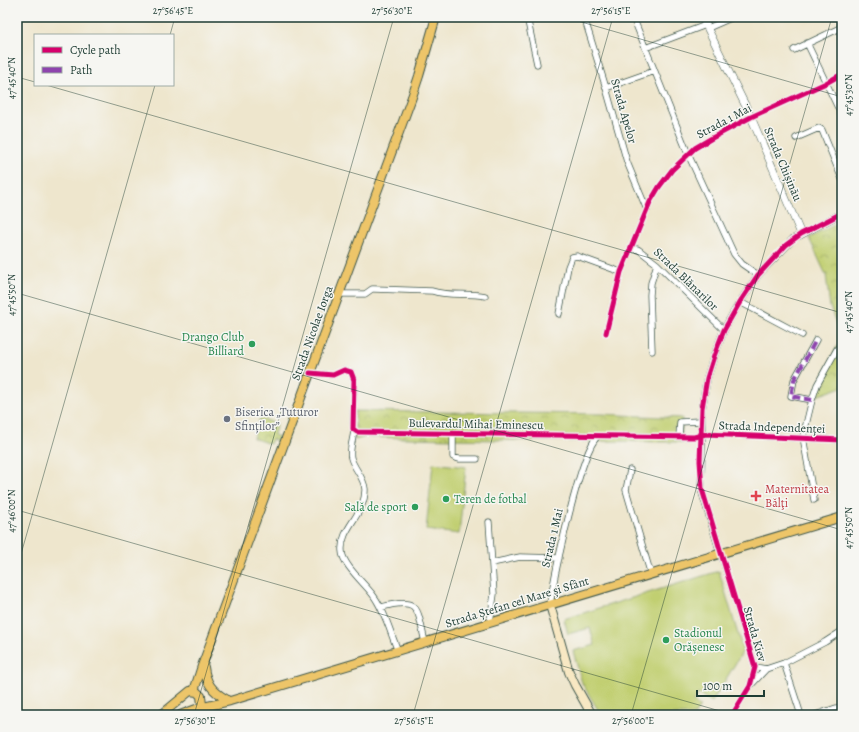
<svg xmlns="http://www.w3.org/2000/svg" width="859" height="732" font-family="Alegreya,serif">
<defs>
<pattern id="park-crowns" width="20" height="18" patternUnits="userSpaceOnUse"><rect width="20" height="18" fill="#c1cf71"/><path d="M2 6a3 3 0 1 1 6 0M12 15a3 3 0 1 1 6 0" fill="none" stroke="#9ca95e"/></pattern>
</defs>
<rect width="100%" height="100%" fill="#f6f6f2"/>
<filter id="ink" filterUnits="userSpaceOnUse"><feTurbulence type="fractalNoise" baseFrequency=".025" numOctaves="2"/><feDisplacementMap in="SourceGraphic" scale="8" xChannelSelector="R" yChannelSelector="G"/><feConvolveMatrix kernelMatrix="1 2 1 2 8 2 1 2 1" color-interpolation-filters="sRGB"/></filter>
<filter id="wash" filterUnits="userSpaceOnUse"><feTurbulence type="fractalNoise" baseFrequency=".012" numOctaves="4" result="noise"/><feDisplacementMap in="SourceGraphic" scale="16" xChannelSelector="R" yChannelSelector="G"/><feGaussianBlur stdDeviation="0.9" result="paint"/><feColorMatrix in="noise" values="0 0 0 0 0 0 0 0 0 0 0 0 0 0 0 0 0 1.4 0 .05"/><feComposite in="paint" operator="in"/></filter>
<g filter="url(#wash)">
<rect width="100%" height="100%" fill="#eee6cd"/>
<path fill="#c1cf71" stroke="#708652" d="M433,463L466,467L459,534L426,530Z
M719,571L743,651L712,702L699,694H698L693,702L700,706L695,715H601L582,683L573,651L595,645L590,628L568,634L564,619Z"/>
<path fill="url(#park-crowns)" stroke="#708652" d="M842,221V333L839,331L830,307L826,275L809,238Z
M842,336V387L817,396V389Z
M355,411L601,414L682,418V442L496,440L365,437L355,440Z
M260,418L277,424L274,434L275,436H279L277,443L275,440L272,439L270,444L253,438Z"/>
</g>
<g filter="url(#ink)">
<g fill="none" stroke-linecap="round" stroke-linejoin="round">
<g stroke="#3e564b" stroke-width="7">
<path id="minor" d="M527,17L537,64
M584,17L606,88L627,162L647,210
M633,17L688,154L734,254L742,264L758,275
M708,28L733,17
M807,43L842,116
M645,48L706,25
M794,50L842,27
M606,88L654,71
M796,138L819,128L822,130L842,179
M631,250L637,249L639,250L657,264L724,330
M340,294H365L372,289H374L432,291C449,297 468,292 485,296
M740,302L802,335
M559,314L568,267L572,257L577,256L621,272
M606,333L621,272L650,202L659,187L672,170L695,148L712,138L751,117L826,83L842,74
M652,351L650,295L651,283L657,264
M310,373L333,375L344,370L351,372L354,380L353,429L357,432L694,437L706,434L842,440
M812,400L791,396L794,380L816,340
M354,431C353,440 349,450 351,458C354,469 364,477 365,489C366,514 340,528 342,551C342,564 365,584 373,595C385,611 390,632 398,651
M453,434V457L459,459H477
M679,437L680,422L700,421
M630,470L626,490L651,575
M814,500L803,437L812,400L817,385L837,349
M489,522L494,594L490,622
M721,554L755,667L750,686L732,715
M492,563L520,557L559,558
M550,605C554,577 580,451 598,436
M382,607C421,596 417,610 425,642
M784,663L801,715
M755,667L766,669L784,663L825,642L842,631
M751,685L766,669
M815,715L842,706"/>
</g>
<g stroke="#3e564b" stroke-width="8">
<path id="tertiary" d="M702,17L751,117L801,234
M721,554L702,491L701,478L702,408L707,378L714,356L724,330L730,319L740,302L758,275L793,239L842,213"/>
</g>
<g stroke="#3e564b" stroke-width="10">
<path id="secondary" d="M550,605L569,672L575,685L592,715"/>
</g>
<g stroke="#3e564b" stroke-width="10">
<path id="primary" d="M204,667C206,683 212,691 226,699
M194,691L202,666L412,97L419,76L436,17
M161,715L190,691L197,692L201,696L202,705L199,708
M180,715L199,708L230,701L842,517"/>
</g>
<use href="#minor" stroke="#fff" stroke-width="5.5"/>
<use href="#tertiary" stroke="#fff" stroke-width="7"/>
<use href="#secondary" stroke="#f8e8c3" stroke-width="8"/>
<use href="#primary" stroke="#edc569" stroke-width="8"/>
<path stroke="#8e44ad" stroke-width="4" stroke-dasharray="8 4" stroke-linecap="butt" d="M812,400L791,396L794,380L816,340"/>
<g stroke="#f6f6f2" stroke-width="8">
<path id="cycleway" d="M606,333L621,272L650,202L659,187L672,170L695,148L712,138L751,117L826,83L842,74
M310,373L333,375L344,370L351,372L354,380L353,429L357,432L694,437L706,434L842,440
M732,715L750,686L755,667L702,489L700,461L702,408L707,378L714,356L724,330L740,302L758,275L786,245L801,234L842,213"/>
</g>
<use href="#cycleway" stroke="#d6006c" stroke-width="5"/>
</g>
</g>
<path fill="none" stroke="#1f3d34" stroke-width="1" stroke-opacity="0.45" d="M564,17L842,97M170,35L175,17M17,77L35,82M46,85L842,313M17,293L842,530M17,510L734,715M17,568L155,85M194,715L394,17M413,715L613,17M631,715L832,17"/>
<g fill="#2e9e5b" stroke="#f6f6f2" stroke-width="1.5">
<circle cx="252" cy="344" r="4"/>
<circle cx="446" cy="499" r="4"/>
<circle cx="415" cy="507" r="4"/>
<circle cx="666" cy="640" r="4"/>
</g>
<circle fill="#6b7280" stroke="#f6f6f2" stroke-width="1.5" cx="227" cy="419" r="4"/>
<path fill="#e0444e" stroke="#f6f6f2" stroke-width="1.5" d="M754 490h4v4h4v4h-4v4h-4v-4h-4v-4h4z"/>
<g text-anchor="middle" stroke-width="3" stroke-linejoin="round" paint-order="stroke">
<g font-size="12" fill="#1f3d34" stroke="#f6f6f2">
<text transform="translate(624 111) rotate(74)" y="4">Strada Apelor</text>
<text transform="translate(724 121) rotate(-28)" y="4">Strada 1 Mai</text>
<text transform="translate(783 164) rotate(67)" y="4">Strada Chișinău</text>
<text transform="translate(686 279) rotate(44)" y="4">Strada Blănarilor</text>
<text transform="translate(312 333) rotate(-70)" y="4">Strada Nicolae Iorga</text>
<text transform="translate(476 424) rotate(1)" y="4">Bulevardul Mihai Eminescu</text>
<text transform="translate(772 427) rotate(2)" y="4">Strada Independenței</text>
<text transform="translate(552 538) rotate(-77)" y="4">Strada 1 Mai</text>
<text transform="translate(517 602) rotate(-17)" y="4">Strada Ștefan cel Mare și Sfânt</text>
<text transform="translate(755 634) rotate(74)" y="4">Strada Kiev</text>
</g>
<g font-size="12" fill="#27864d" stroke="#f6f6f2" text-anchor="end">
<text x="244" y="341">Drango Club<tspan x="244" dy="14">Billiard</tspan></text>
<text x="454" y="503" text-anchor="start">Teren de fotbal</text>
<text x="407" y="511">Sală de sport</text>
<text x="674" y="637" text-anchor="start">Stadionul<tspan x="674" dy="14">Orășenesc</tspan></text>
</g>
<g font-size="12" fill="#5b616d" stroke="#f6f6f2" text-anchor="start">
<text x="235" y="416">Biserica „Tuturor<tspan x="235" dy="14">Sfinților”</tspan></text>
</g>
<g font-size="12" fill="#be3a42" stroke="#f6f6f2" text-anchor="start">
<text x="765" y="493">Maternitatea<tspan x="765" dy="14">Bălţi</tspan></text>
</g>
</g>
<rect width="859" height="732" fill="none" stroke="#f6f6f2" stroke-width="44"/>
<rect x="34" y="34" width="140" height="52" fill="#f6f6f2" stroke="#a0aca6"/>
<rect x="42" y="47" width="20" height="6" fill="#d6006c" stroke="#a0aca6"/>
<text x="70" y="54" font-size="12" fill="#1f3d34">Cycle path</text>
<rect x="42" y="67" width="20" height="6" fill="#8e44ad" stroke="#a0aca6"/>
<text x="70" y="74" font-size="12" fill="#1f3d34">Path</text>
<path d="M697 690v6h67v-6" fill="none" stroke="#1f3d34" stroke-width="2"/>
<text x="703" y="690" font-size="12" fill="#1f3d34" stroke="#f6f6f2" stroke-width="3" paint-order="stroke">100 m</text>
<rect x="22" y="22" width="815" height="688" fill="none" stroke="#1f3d34" stroke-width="1.5"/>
<g font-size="10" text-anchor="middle" fill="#1f3d34">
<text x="173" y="14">27°56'45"E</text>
<text x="392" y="14">27°56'30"E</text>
<text x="611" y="14">27°56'15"E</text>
<text transform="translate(11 78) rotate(-90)" y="4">47°45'40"N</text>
<text transform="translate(848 95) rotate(-90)" y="4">47°45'30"N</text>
<text transform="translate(11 295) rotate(-90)" y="4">47°45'50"N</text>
<text transform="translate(848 312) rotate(-90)" y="4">47°45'40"N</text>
<text transform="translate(11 511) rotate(-90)" y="4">47°46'00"N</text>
<text transform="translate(848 528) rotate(-90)" y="4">47°45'50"N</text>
<text x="195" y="724">27°56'30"E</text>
<text x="414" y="724">27°56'15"E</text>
<text x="633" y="724">27°56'00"E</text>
</g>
</svg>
